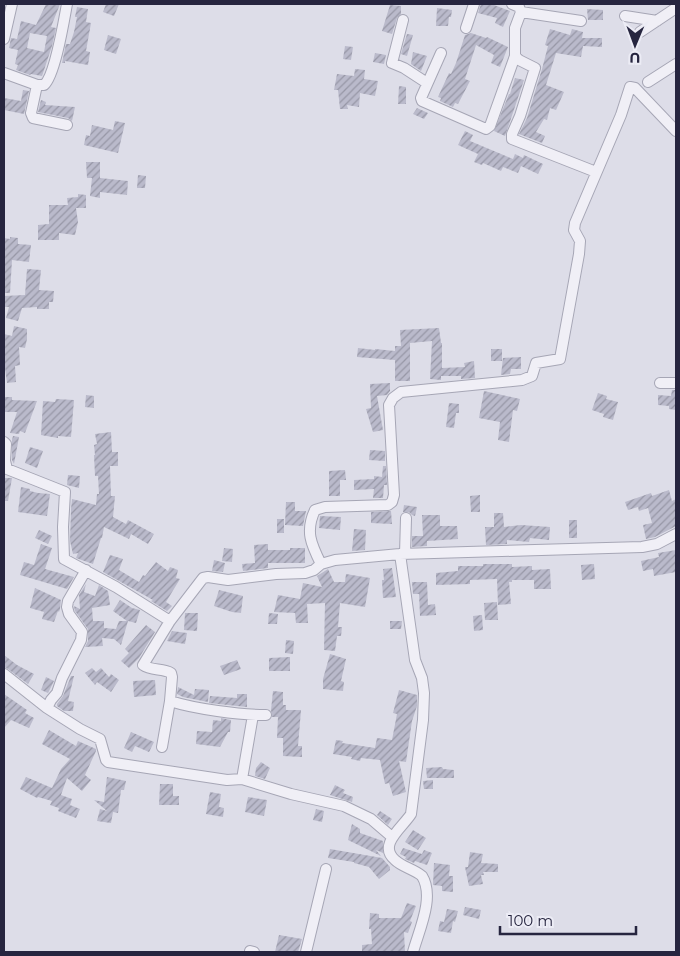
<svg xmlns="http://www.w3.org/2000/svg" width="680" height="956" font-family="Montserrat,sans-serif">
<defs>
<pattern id="building-hatch" width="6" height="6" patternUnits="userSpaceOnUse" patternTransform="scale(1.25)"><rect width="6" height="6" fill="#babacb"/><path d="M-1 1l2-2M0 6l6-6M5 7l2-2" fill="none" stroke="#9797a6"/></pattern>
</defs>
<rect width="100%" height="100%" fill="#dddde8"/>
<path fill="url(#building-hatch)" fill-rule="evenodd" d="M46,4H60L51,27L56,28L52,46L42,76L31,74L30,75L16,70L18,65L15,64L18,50L9,48L11,38L17,39L21,21L36,25ZM30,33L47,36L44,52L27,48Z
M106,4H119L114,16L103,12Z
M481,4L494,5L510,11L503,27L495,23L497,18L478,13Z
M390,5L401,6V14L397,18L392,34L382,31Z
M77,7L88,9L86,22L91,23L86,51L90,52L88,65L65,61V63H62L66,44H70L74,32L77,17H75Z
M437,8L452,10L451,17H449L448,26H436Z
M587,9L603,10V20H588Z
M550,29L570,35L572,29L583,32L582,38H602V47L583,46L581,57L556,53L546,85L564,92L556,110L550,108L547,120L544,119L536,132L545,136L542,143L519,134L527,118L542,69L548,46L545,45Z
M471,33L486,38L487,37L508,47L500,67L491,63L494,55L476,45L465,79L470,81L458,104L455,103L453,107L440,101L441,98L438,97L449,73L451,74L456,63L465,35Z
M407,34L413,35L407,56L401,54Z
M108,35L121,39L116,54L104,50Z
M345,46L353,47L351,60L343,59Z
M413,52L427,56L421,71L411,64Z
M375,53L386,55L384,64L373,62Z
M355,69L365,70L364,79L378,81L375,96L360,93L359,107L347,105L348,109H340L338,90H334L337,74L354,76Z
M515,78L524,80L505,136L494,131L509,94H510Z
M399,86L406,87V104H398Z
M23,90L29,91L24,114L4,110V98L21,101Z
M41,100L46,102L45,105L75,107L72,121L68,118L38,112Z
M417,108L428,113L424,119L413,114Z
M115,121L125,123L118,153L84,145L86,135L90,136L92,125L113,130Z
M465,131L473,135L470,141L513,159L515,154L523,158L524,155L543,164L538,174L521,166L518,173L503,167L501,171L483,163L482,165L474,162L478,154L458,145Z
M86,162H100V178L128,181L127,195L100,192V198L90,196L92,178H87Z
M138,175L146,176L145,188H137Z
M78,194L86,195V208H76L78,222L75,235L59,233V240H38V225L49,224V205H68L67,198L78,197Z
M10,237L18,238V244L31,245L29,262L12,260L10,293H4V238L10,239Z
M27,269L41,270L39,290L54,291L53,302H49V309H37V307L22,308L18,321L6,318L9,307H4V296L25,295Z
M14,326L27,329V339L25,348L19,347L20,365L15,366L16,382L7,383L5,368H4V334L12,336Z
M439,328L441,343H442V368L465,367L464,363L474,361L475,378L461,379V376H441V380L430,379L432,341L410,343V381H395V360L357,357L358,348L375,350V349L395,351V346H401L400,330Z
M491,349H502V361H491Z
M521,357V369H511L510,374L501,375L503,358Z
M390,383V391L387,395L377,396L383,430L373,432L366,409L371,408L370,384Z
M672,390H676V410L669,409V406L658,405V395L671,396Z
M484,391L520,399L517,411L513,410L509,442L498,440L500,422L479,418Z
M598,393L607,396L606,399L618,402L613,420L603,417L604,414L592,410Z
M86,395L94,396V408L85,407Z
M5,397H12V400L37,401L25,433L20,431L19,434L10,433L17,412H5Z
M56,399L74,400L71,437L58,436V438L41,435L43,401L55,402Z
M449,403L459,404V413H456L454,428L446,427Z
M111,432L112,452H118V466H110L111,496H115L113,517L126,524L128,520L154,534L148,544L131,534L129,539L104,527L102,538H101L93,564L76,558L78,553L73,554L70,541L71,509L72,499L96,505L97,494H99L98,476H95L94,455H95L94,445L97,444L95,434Z
M13,436L19,437L14,464L12,460V440Z
M30,447L43,451L37,468L25,463Z
M370,450L385,451V461L369,460Z
M383,466H386L387,485H384L383,498H373L374,489L354,490V480L374,479V476L382,477Z
M345,470L346,480H340V496H329V471Z
M68,475L80,476L79,488L67,485Z
M4,478H12L8,501H4Z
M21,487L30,489V491L38,493L50,494L47,516L18,512Z
M669,490L672,501L676,499V526L655,537L646,539L643,525L652,523L648,508L639,511L638,507L628,510L625,502L651,493L652,496Z
M480,495V512H471L470,496Z
M286,502H295V511H306L303,526L285,525Z
M404,505L417,507L415,516L412,515L409,512H403Z
M391,511L392,524L371,523V512Z
M494,513H503L504,527L521,525L550,527L549,540L530,538L529,542L507,540V544L486,545L485,527H494Z
M422,515H440V526H457L458,539L427,541V546L412,547V536H423Z
M320,516L341,517L340,530L319,528Z
M277,519H284V533H277Z
M569,520H577V538H569Z
M354,529L366,530L365,550L352,551Z
M39,530L52,536L48,544L35,538Z
M41,544L52,548L45,569L74,577L67,589L20,575L24,562L34,565Z
M268,544V550H290V548H305V563H268V568L243,571L242,564L255,563L254,545Z
M224,548L233,549L232,562L222,561Z
M676,550V572L654,576L653,569L643,571L641,561L659,557L658,553Z
M110,555L123,559L119,570L139,582L143,575L145,576L156,562L168,571L170,567L178,570L176,578L180,579L166,602L172,606L167,611L151,601L153,600L103,572Z
M214,560L225,563L223,572L212,571Z
M483,564H512V567L532,566V570L550,569L551,589H534V580H512V582H509L511,604L498,605L497,579L470,580V584L436,585V573L458,571V566H483Z
M594,564L595,579L582,580L581,565Z
M392,568L396,597L383,598L382,580H384L383,569Z
M328,569L334,582H345L346,574L370,578L365,607L340,603L338,627H342L341,636H337L335,651L324,650L325,603L307,604L308,623H296L295,613L274,612L278,595L300,599L303,583L322,587L317,576Z
M412,582H427L428,605L435,604L436,615L420,616L419,594H413Z
M86,584L84,592L95,596L99,585L108,591L110,605L92,608L93,621H104V628L116,629L119,621H127L113,611L120,600L132,608L140,610L136,623L128,621L121,645L114,639L102,638L103,646L85,647L88,641V629L75,611L74,606L80,609L79,595Z
M35,588L61,600L60,609L59,612L58,611L54,622L42,619L44,612L30,608Z
M219,590L243,596L241,613L232,612L214,606Z
M497,602L498,620H485L484,603Z
M185,613H198L197,631L184,630Z
M269,613L278,614L277,624H268Z
M482,615L483,630L474,631L473,616Z
M390,621H402L401,629H390Z
M146,625L155,632L139,658L129,668L121,661L129,653L125,649Z
M172,631L187,633L185,644L167,641Z
M286,640L294,641L293,654L285,653Z
M330,654L346,659L341,681L344,682L343,691L323,689V679Z
M4,655L17,665L34,674L28,684L8,669L4,667Z
M290,657V671H269V658Z
M237,660L241,669L224,675L220,666Z
M92,668L96,672L101,668L109,677L111,674L119,680L111,692L97,682L95,685L85,673Z
M71,676H74L68,701L74,702L73,711H64L57,706V704L63,696Z
M46,677L54,681L48,693L41,690Z
M155,680L156,695L134,697L133,681Z
M178,687L194,695L195,689L209,690L208,702L183,697L177,694Z
M399,690L417,695V706L412,721L406,762L399,761L406,792L393,796L389,783L385,784L380,760L361,758L360,761L351,759L352,757L333,754L336,740L343,741L342,743L375,748L377,738L392,740L397,714L393,713Z
M273,691L283,692V705H286V710H301L298,746H302V757L283,756V738H277L278,717H272L271,710Z
M4,694L27,710L25,713L34,718L29,728L11,720L4,728Z
M237,694H247V707L209,703L210,696L237,698Z
M221,718L231,720L230,732H228L220,747L196,744L197,731L212,732L213,720L221,721Z
M49,730L76,746L78,741L96,749V751L85,775L91,780L82,791L67,778L61,795L72,799L70,805L80,809L76,818L58,811L59,808L50,805L52,801L38,797L37,798L20,789L26,777L52,788L61,769L70,759L42,744Z
M131,732L154,742L149,752L135,746L132,752L124,748Z
M261,762L270,768L265,779L255,776L256,768Z
M442,767L443,769L454,770V778H427L426,768Z
M107,777L126,781L124,790H121L118,813L113,812L111,823L97,821L100,809L107,811L94,800L104,802Z
M433,780V789H424L423,781Z
M160,784H173V796H179V805H159Z
M335,785L345,790L343,793L353,797L352,802L330,795Z
M210,792L221,794L219,807L224,808L223,817L206,814Z
M248,797L267,800L264,816L245,812Z
M316,809L324,811L322,822L313,820Z
M380,811L392,819L388,825L377,815Z
M352,824L360,829V833L383,841V853L376,850L381,856L348,840Z
M413,830L426,838L418,850L405,842Z
M403,848L422,854L424,850L432,853L427,865L415,861L414,863L405,859L406,857L400,854Z
M330,849L382,858L390,867V870L379,879L369,867L354,863V862L328,858Z
M470,852L483,854L481,863L498,864V872H483L484,875H481L483,884L469,886L465,867H468Z
M434,863L450,865L449,876H453V892L442,891V886L433,885Z
M407,903L416,906L410,921L412,922L408,933L404,932L405,952H362V945L372,944L371,929H369L370,913L379,914V918H401Z
M465,907L481,910L479,919L463,915Z
M447,909L458,911L455,922L453,921L451,933L438,931L440,921L444,922Z
M279,935L302,939L298,952H275Z"/>
<g fill="none" stroke-linecap="round" stroke-linejoin="round">
<g stroke="#a6a6b5" stroke-width="12">
<path id="street" d="M512,4L519,7L521,12L515,28V56L519,60L535,68L520,116L512,134V139L596,172
M521,12L581,21
M625,16L657,21
M403,20L392,63L404,68L427,83
M466,28L474,4
M640,32L676,8
M4,39L12,4
M441,53L421,98L422,101L486,129L490,126L515,56
M4,73L37,85L31,113L33,118L67,125
M648,82L676,64
M37,85H44C55,76 64,20 67,4
M660,383H676
M4,442L6,444L5,461L7,469L65,492L63,527L64,559L116,587L170,621
M400,554L415,660L422,678L424,693L423,720L411,814C403,827 377,845 395,860C402,867 414,869 422,876C435,897 419,930 413,952
M405,554L406,518
M321,564C311,544 305,531 315,510L325,507L388,505L392,502L394,495L389,405L393,398L401,392L522,380L532,376L536,363L560,359L579,254L580,241L574,230L575,223L621,115L630,87L635,88L676,131
M4,674L47,708L51,700L57,693L62,678L81,640L82,632L69,614L67,607L68,601L86,570
M47,708L80,729L100,739L106,760L108,762L227,780L242,779L291,794L344,806L371,819L392,837
M266,715C240,715 195,709 170,701L172,677L171,673C163,668 151,671 143,665L170,621L203,578L208,577L228,580L276,574L305,573L314,570L321,564L335,560L400,554L642,547L657,544L676,534
M162,747L170,701
M242,779L253,715
M250,951L254,952
M306,952L326,869"/>
</g>
<use href="#street" stroke="#f0eff6" stroke-width="10"/>
</g>
<rect width="680" height="956" fill="none" stroke="#26253f" stroke-width="10"/>
<g transform="translate(635 45) rotate(181)" stroke="#ececf5" stroke-width="4" paint-order="stroke">
<path d="M0-4L9 19L0 12L-9 19Z" fill="#26253f"/>
<text y="-8" font-size="14" font-weight="bold" text-anchor="middle" fill="#26253f">U</text>
</g>
<path d="M500 926v8h136v-8" fill="none" stroke="#26253f" stroke-width="2.5"/>
<text x="508" y="926" font-size="15" fill="#26253f" stroke="#ececf5" stroke-width="4" paint-order="stroke">100 m</text>
</svg>
